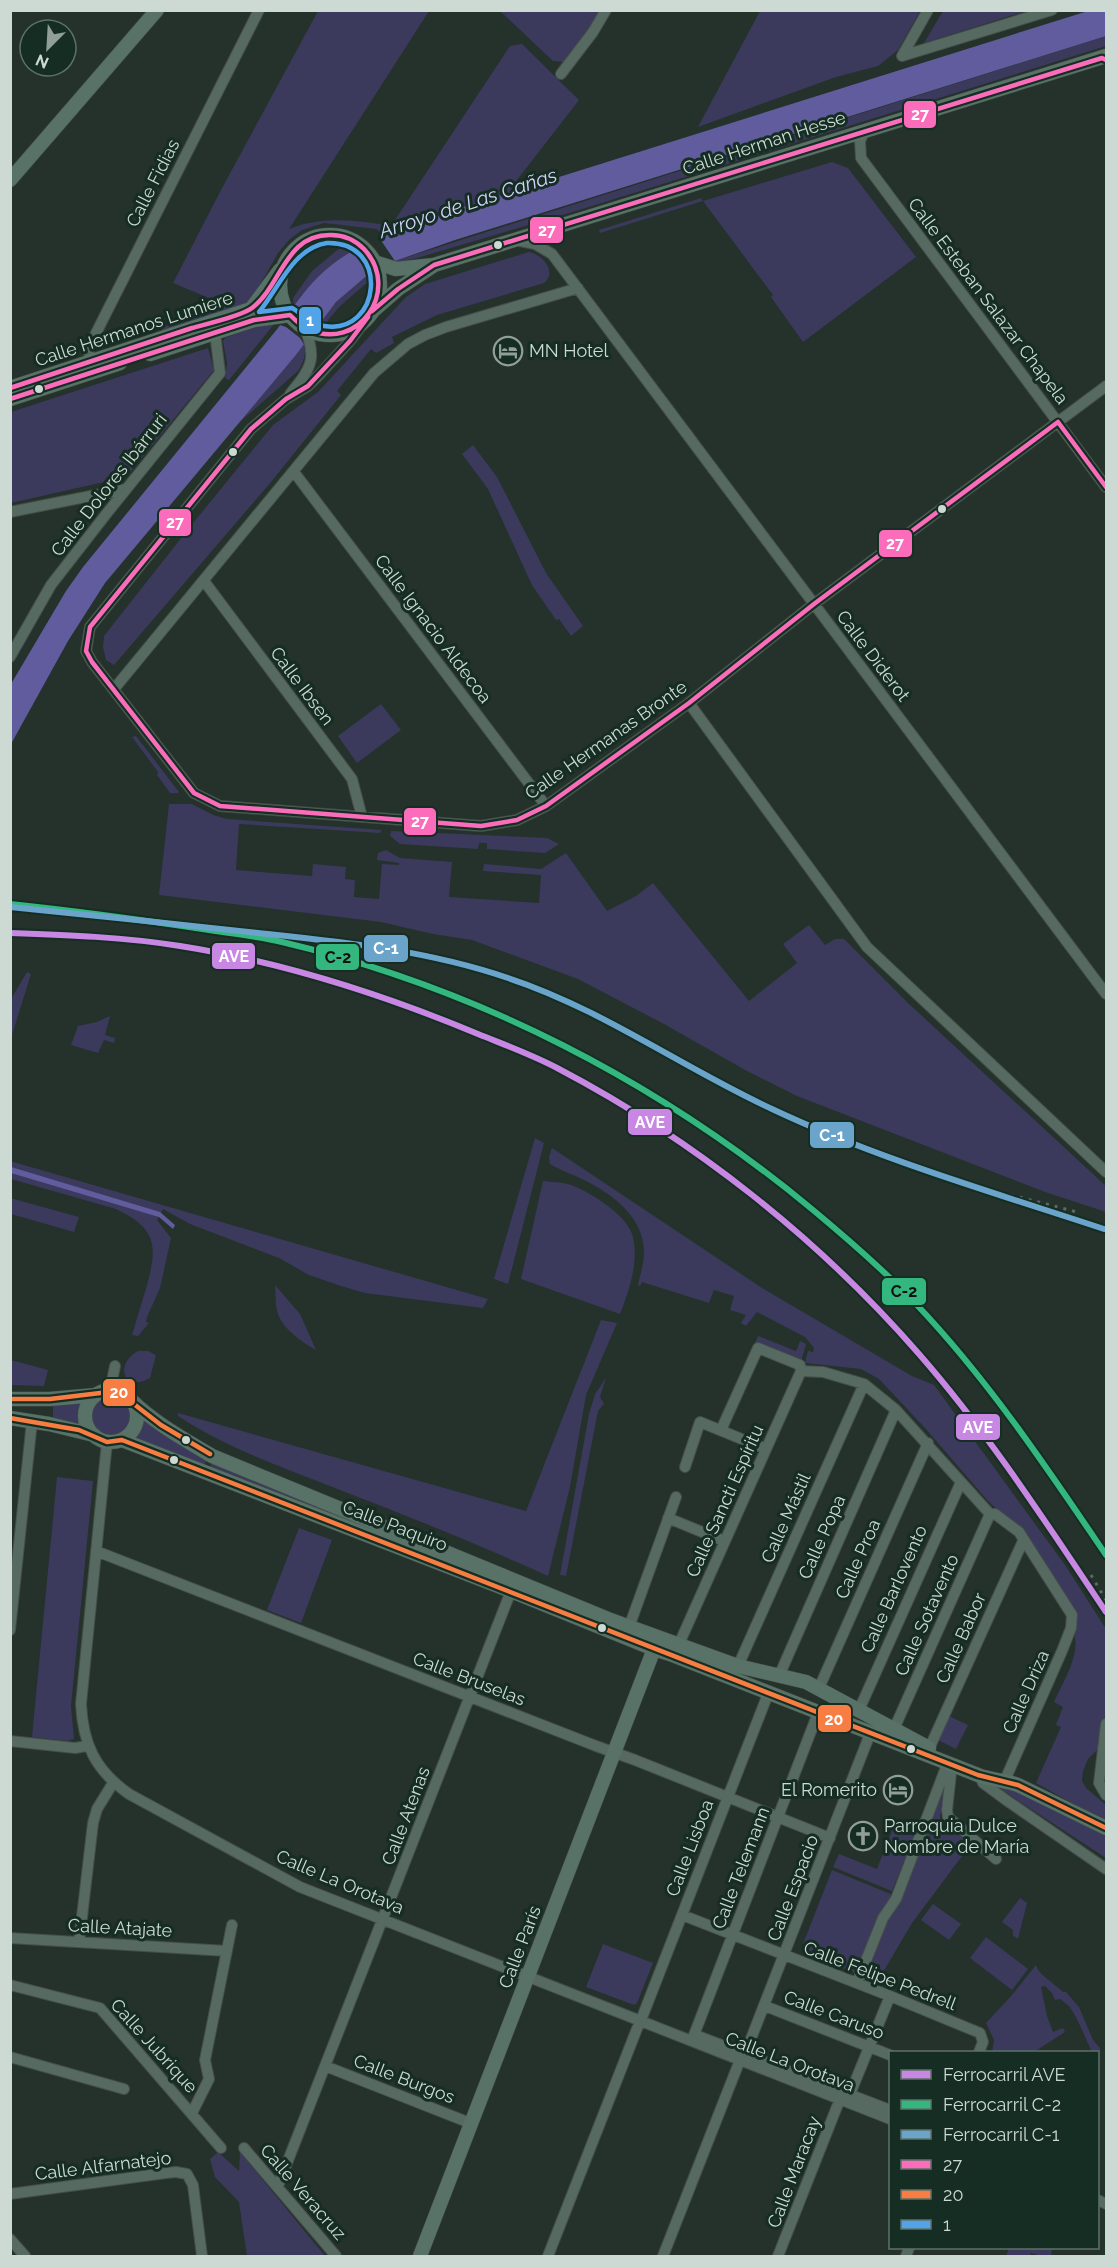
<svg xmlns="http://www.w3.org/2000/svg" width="1117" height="2267" font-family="Raleway,sans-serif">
<rect width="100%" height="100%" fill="#25312b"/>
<path fill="#3b3a5d" d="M318,11H429L289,229C323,216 356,220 391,226L510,46L522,44L579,100L517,180L525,188L381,235L377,229L324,223L302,230L289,240L278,253L256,292L245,304L163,332L160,329L209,306V298L173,283L221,190Z
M500,11H602L564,62L553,61Z
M760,11V10L920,11L898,50L878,66L836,77L698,127Z
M943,11V10L1026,11L924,43Z
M1106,36V46L579,210L417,258L396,263L395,261Z
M832,162L848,168L916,257L803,342L771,297L773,295L703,201L600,233L599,230L701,198L703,201Z
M346,246L353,250L302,295L294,306L293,298L312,271L341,247L344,248Z
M529,252C542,254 558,272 544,283L437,315L392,337L394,343L376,353L371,349L337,391L341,395L271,482L114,665L106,660L103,647L104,636L189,528L273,425L318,392L406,297L425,284Z
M369,274V281L339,307L325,324L317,325L336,302Z
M275,323L229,380L225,378L227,363L223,341L225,338L263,324Z
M304,344C307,354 303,363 298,371L233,428Z
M208,348L214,370L126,477L11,503V412Z
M473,445L497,477L546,573L583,626L571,636L559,619L556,620L532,585L488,489L462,454Z
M381,704L401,730L357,763L338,736Z
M136,736L179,792L178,793H170L157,775L158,772L132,737Z
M169,804H192L213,815L227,819L382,830L380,833L239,824L236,870L312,876L313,864L346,867L345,879L355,880L354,897L379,899L382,864L399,865V863L377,860L378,853L386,850L400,858L452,862L449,897L539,903L541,875L483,871L484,864L541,869L566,853L607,911L636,896L653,883L749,1001L797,963L783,944L809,925L825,945L835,939H844L908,1003L1106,1186V1212L1045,1192L797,1096L747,1071L664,1024L578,979L472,940L433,934L381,922L159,895Z
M391,831L547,838L559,844L545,853L487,849V843H479L478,849L400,844L390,836Z
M27,972L31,974L11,1038V999Z
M110,1016L105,1035L115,1038L114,1043L104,1040L98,1053L71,1045L78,1026L97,1022Z
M535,1138L544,1143L508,1284L494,1279Z
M552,1148L762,1288L912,1376L934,1385L1065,1565L1106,1629V1712L1099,1748L1088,1759L1083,1771L1082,1781L1086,1788L1106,1805V1822L1036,1783L1061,1727L1056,1725L1063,1707L1054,1702C1064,1679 1082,1654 1073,1629L1077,1618L1021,1532L988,1501L925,1428L879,1379L861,1369L805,1363L808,1351L813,1352L814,1348L805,1337L757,1312L746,1326L741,1323L746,1315L730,1310L734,1296L714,1290L709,1303L642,1282L640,1286L638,1285C640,1275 644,1263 644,1252C644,1218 613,1194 584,1180C573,1174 561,1171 550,1164L549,1157Z
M10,1161L488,1299L483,1308L365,1293L341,1286L309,1275L279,1258L190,1224L163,1209L157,1220L171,1238L160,1288L147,1317L146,1322L149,1323L138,1336L132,1335C137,1318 142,1302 147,1285C158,1245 156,1228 116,1209L11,1179Z
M543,1181C552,1182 562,1182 571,1185C590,1192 628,1215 633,1237C639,1262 629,1291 620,1314L521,1279Z
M10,1198L79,1217L74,1232L11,1214Z
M275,1285L300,1314L316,1350C303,1343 283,1329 278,1314C275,1305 276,1294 275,1285Z
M601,1320L617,1323L586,1395L570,1487L548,1576C480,1545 410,1517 340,1490C285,1468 228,1449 178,1416V1413L526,1511Z
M758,1336L796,1351L800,1341L806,1344L801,1361L755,1343Z
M138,1351H148L156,1355L150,1378C123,1393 114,1364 138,1351Z
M11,1360L48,1370L44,1386L11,1385Z
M606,1378L600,1397L604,1404L598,1411L566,1576L560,1575L589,1414L595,1394Z
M91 1416a20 20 0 1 1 40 0a20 20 0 1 1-40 0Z
M82,1401L78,1416L80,1426L53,1421V1406Z
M144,1418L208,1458L204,1465L132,1440L140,1432Z
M213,1460L396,1534L394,1540L210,1467Z
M57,1477L93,1481L71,1706L74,1739L67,1741L32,1737Z
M299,1528L332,1540L301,1623L267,1610Z
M949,1716L968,1725L956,1749L938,1740Z
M945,1779L940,1818L971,1844L912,1923L882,1974V1982L868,1976L866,1973Z
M1004,1786L1061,1811L1106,1836V1858L1002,1790Z
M893,1828L914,1836L892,1891L833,1867L839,1854L877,1869Z
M832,1870L893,1895L858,1974L807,1954L810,1947L803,1944Z
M1020,1898L1027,1903L1018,1939L1014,1936L1013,1937V1930L1002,1922Z
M933,1904L961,1924L949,1940L921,1920Z
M986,1937L1028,1969L1012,1990L970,1958Z
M603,1944L653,1963L637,2003L634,2005L586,1987Z
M1036,1965C1038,1974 1055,1984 1063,1992H1066L1079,2007L1093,2040L1100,2048L1098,2059V2052H1092L1076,2017L1069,2006L1060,1999L1055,2000L1052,1993L1045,1986L1041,1987L1047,2016L1053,2032L1063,2028L1065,2032L1034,2052H992L994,2040L986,2023L1012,1995Z
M218,2152L239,2171L240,2152L325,2256H247L239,2202L215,2177L210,2159Z
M1009,2248H1052L1051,2256H1041L1031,2253L1030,2256H1006Z"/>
<path fill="#615c9e" d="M1088,11H1106V36L455,240L395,261L370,273L336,302L295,356L105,583L68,641L11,744V684L66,591L83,567L278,328C291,310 303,292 318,277C356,240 406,227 454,210Z
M11,1167L160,1212L175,1225L173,1229L159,1217L11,1173Z"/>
<path fill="#25312b" d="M379,233L380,239L395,261L370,273L350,248Z
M293,303L307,320L321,325L305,346L300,338L286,327L277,324Z"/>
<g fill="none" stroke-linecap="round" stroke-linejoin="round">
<g stroke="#444f49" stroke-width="12">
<path id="minor" d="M902,56L1052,10
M902,56L928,10
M561,74L593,32L606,10
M865,130L860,141L861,158L1106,487
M515,240L535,244L552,254L1106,994
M368,317L350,341L320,374L308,386L286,399L251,429L90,627L86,651L92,662L194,793L220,806L481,826L517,820L546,806L689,703L814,604L1106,386
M92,368L88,349L259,10
M290,394C310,369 318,360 305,329
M294,472L546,806
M10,512L126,489
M204,581L352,779L362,817
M10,657L51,585L107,513L220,373L215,333
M114,689L374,373L408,344L425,335L446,327L578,288
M689,703L867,947L1106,1172
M801,1371L823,1372L864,1384L896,1410L990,1514H995L1019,1532L1072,1615L1071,1628L1062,1651L1005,1780
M110,1391L115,1366
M721,1430L758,1348L800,1365L801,1371
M107,1442L81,1704C83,1744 95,1770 129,1794L300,1887L890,2119
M685,1467L700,1422L766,1449
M668,1518L724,1541
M96,1551L596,1746L635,1760L830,1838
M629,1627L676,1497
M10,1630L32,1421
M679,1644L801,1371
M738,1666L864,1384
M779,1676L896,1410
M819,1688L928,1443
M859,1710L961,1482
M1106,1724L1099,1783L1106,1795
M894,1729L990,1514
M10,1741L75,1748L87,1746
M929,1749L1023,1541
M952,1764L947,1810L948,1817L996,1859
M980,1776L983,1783L1006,1800L1106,1869
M682,1915L890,1996L980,2033L983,2042L979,2052
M10,1938L227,1951
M79,1942L93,1823L97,1809L113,1783
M857,1983L883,1918L896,1899L948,1762
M10,1985L100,2008L221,2148
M765,2006L890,2055
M643,2015L768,1694
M694,2035L818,1713
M698,2036L890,2110
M745,2054L870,1734
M10,2057L124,2089
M325,2066L470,2123
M850,2094L890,1996
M192,2113L209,2079L205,2060L232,1925
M244,2148L336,2256
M278,2186L511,1591
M10,2194L166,2173L176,2172L187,2174L193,2185L202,2256
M1098,2200L1106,2204
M10,2239L25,2256
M548,2256L640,2021
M663,2256L740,2060
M778,2256L840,2099
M906,2256L909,2248"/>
</g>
<g stroke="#444f49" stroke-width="15">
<path id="major" d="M10,180L157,10
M280 285a50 50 0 1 1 100 0a50 50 0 1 1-100 0Z
M374,262L396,269L434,265L1106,56
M374,310L398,289L433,266
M150,354L254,320L290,315
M10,388L251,309L280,270
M10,399L120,363
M85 1416a26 26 0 1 1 52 0a26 26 0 1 1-52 0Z
M10,1399H50L96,1395
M132,1401C156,1424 184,1439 212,1456L608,1619L738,1666L806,1682L929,1748
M10,1418L49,1424L94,1435
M122,1440L511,1591L654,1649L670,1654C772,1695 875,1735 978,1775C990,1780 1005,1780 1018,1785L1106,1828
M420,2256L654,1649"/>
</g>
<use href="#minor" stroke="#566a61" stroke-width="10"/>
<use href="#major" stroke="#587267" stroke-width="14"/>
<path stroke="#5b6a63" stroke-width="3" stroke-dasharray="3 6" stroke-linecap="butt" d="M1011,1195L1077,1212
M1091,1575L1106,1600"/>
<g stroke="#152d22" stroke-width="9">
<path id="bus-1" d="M372,311L398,289L434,265L1102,58L1106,60
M368,317L350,341L308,386L286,399L251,429L90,627L86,651L92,662L194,793L220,806L481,826L517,820L546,806L689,703L814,604L1058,422L1106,487
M10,388C71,368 131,348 192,328C206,324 242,316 252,308C282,285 285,234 331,235C344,235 355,240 364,249C402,290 358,353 308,329C301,326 295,320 290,315L254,320L10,399"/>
</g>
<g stroke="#152d22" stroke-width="9">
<path id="bus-2" d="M10,1399H50L117,1391L161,1425L210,1454
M10,1418L79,1430L107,1442L122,1440L978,1775L1018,1785L1106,1828"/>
</g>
<g stroke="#152d22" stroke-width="9">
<path id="bus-3" d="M327,243C391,241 381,336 324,326C310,324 303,314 292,308L259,312C279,288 293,248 327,243Z"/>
</g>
<use href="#bus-1" stroke="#fb6dba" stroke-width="4.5"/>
<use href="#bus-2" stroke="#f77d43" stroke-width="4.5"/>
<use href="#bus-3" stroke="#53a3e8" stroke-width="4.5"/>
<g stroke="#152d22" stroke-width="10">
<path id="rail-1" d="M10,933C67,935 124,937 180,946C282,962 382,994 478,1034C505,1045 533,1055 559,1069C694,1140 819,1239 919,1354C989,1434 1047,1524 1106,1612"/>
</g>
<g stroke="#152d22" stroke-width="10">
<path id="rail-2" d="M10,904C77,911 143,920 209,930C233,934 258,936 282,942C477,988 659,1082 813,1210C849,1240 885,1271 917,1305C989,1381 1047,1468 1106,1555"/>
</g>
<g stroke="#152d22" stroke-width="10">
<path id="rail-3" d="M10,907C93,915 175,924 258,933C343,942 426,950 508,978C602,1009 683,1068 772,1109C878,1159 992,1192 1104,1229"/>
</g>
<use href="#rail-1" stroke="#c787e3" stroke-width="6"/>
<use href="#rail-2" stroke="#33b77e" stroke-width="6"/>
<use href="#rail-3" stroke="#6ba4ca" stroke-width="6"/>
</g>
<defs>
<g id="hotel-ring" transform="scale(1.5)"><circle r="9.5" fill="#152d22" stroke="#929f98" stroke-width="1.5"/><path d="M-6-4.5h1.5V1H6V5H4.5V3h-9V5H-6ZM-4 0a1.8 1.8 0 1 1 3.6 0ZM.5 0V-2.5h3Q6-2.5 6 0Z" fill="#929f98"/></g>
<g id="church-ring" transform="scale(1.5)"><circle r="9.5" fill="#152d22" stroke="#929f98" stroke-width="1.5"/><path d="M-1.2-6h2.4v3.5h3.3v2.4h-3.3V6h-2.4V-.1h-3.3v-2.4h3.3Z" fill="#929f98"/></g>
</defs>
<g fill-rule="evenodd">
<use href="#hotel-ring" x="508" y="351"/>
<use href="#hotel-ring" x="898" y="1790"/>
<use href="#church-ring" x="863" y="1836"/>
</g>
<g fill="#ccdad3" stroke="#152d22" stroke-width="2">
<circle cx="498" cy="245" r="5"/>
<circle cx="39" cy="389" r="5"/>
<circle cx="233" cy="452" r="5"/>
<circle cx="942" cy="509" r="5"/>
<circle cx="186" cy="1440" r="5"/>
<circle cx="174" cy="1460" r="5"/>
<circle cx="602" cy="1628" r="5"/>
<circle cx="911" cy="1749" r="5"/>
</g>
<g text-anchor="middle" stroke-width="6" stroke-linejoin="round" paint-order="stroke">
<g font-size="18" fill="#ccdad3" stroke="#152d22">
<text transform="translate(764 143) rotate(-18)" y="6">Calle Herman Hesse</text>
<text transform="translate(153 183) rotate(-63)" y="6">Calle Fidias</text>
<text transform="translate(988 301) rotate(53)" y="6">Calle Esteban Salazar Chapela</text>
<text transform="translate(134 329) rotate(-18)" y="6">Calle Hermanos Lumiere</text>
<text transform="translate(109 485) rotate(-52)" y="6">Calle Dolores Ibárruri</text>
<text transform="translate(433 629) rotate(53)" y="6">Calle Ignacio Aldecoa</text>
<text transform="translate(873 656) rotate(53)" y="6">Calle Diderot</text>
<text transform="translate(302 686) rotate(53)" y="6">Calle Ibsen</text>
<text transform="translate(606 740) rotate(-35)" y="6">Calle Hermanas Bronte</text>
<text transform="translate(725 1501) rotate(-66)" y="6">Calle Sancti Espíritu</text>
<text transform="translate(786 1518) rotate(-66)" y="6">Calle Mástil</text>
<text transform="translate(395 1526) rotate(21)" y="6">Calle Paquiro</text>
<text transform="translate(822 1537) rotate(-66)" y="6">Calle Popa</text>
<text transform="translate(858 1559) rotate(-66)" y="6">Calle Proa</text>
<text transform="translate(894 1589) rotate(-66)" y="6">Calle Barlovento</text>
<text transform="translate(927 1615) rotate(-66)" y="6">Calle Sotavento</text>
<text transform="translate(961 1638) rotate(-66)" y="6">Calle Babor</text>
<text transform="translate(469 1679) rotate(21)" y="6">Calle Bruselas</text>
<text transform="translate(1026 1692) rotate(-66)" y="6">Calle Driza</text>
<text transform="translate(406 1816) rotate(-69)" y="6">Calle Atenas</text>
<text transform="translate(690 1848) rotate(-69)" y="6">Calle Lisboa</text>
<text transform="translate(741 1868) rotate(-69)" y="6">Calle Telemann</text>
<text transform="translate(340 1882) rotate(23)" y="6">Calle La Orotava</text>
<text transform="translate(793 1888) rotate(-69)" y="6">Calle Espacio</text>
<text transform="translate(120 1928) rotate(3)" y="6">Calle Atajate</text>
<text transform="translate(520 1947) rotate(-69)" y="6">Calle París</text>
<text transform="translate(880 1976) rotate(21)" y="6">Calle Felipe Pedrell</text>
<text transform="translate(834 2015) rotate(21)" y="6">Calle Caruso</text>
<text transform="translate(154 2046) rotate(48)" y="6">Calle Jubrique</text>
<text transform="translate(790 2062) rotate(21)" y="6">Calle La Orotava</text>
<text transform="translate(404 2079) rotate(21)" y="6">Calle Burgos</text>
<text transform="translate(103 2166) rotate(-7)" y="6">Calle Alfarnatejo</text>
<text transform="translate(794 2172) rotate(-69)" y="6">Calle Maracay</text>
<text transform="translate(303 2192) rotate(49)" y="6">Calle Veracruz</text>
</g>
<g font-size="18" fill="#ccdad3" stroke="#152d22" text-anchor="start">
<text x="529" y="357">MN Hotel</text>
<text x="877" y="1796" text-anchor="end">El Romerito</text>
<text x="884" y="1832">Parroquia Dulce<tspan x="884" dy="21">Nombre de María</tspan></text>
</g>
<g font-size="20" font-style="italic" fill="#d4d3fd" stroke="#152d22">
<text transform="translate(468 203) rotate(-18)" y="7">Arroyo de Las Cañas</text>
</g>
</g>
<g stroke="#152d22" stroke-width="2">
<rect x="903" y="100" width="34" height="29" rx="6" fill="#fb6dba"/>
<rect x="529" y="216" width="35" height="28" rx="6" fill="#fb6dba"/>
<rect x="298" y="306" width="24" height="29" rx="6" fill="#53a3e8"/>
<rect x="158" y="508" width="34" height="29" rx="6" fill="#fb6dba"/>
<rect x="878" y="529" width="35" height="29" rx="6" fill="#fb6dba"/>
<rect x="403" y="807" width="34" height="29" rx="6" fill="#fb6dba"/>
<rect x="363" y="934" width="46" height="29" rx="6" fill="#6ba4ca"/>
<rect x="211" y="942" width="45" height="28" rx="6" fill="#c787e3"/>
<rect x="315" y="943" width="45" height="28" rx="6" fill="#33b77e"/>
<rect x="627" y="1108" width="46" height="28" rx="6" fill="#c787e3"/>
<rect x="809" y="1121" width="46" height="28" rx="6" fill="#6ba4ca"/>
<rect x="881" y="1277" width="46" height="29" rx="6" fill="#33b77e"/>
<rect x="102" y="1378" width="34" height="29" rx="6" fill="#f77d43"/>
<rect x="955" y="1413" width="46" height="28" rx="6" fill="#c787e3"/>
<rect x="817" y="1704" width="35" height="29" rx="6" fill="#f77d43"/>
</g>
<g font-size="16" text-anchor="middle" font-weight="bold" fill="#fff">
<text x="920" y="120">27</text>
<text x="547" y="236">27</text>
<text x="310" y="326">1</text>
<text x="175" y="528">27</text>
<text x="895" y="549">27</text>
<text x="420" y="827">27</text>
<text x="386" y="954">C-1</text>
<text x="234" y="962">AVE</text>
<text x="650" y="1128">AVE</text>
<text x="832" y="1141">C-1</text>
<text x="119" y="1398">20</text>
<text x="978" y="1433">AVE</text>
<text x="834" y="1725">20</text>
</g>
<g font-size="16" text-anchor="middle" font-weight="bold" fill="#111">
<text x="338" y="963">C-2</text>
<text x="904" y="1297">C-2</text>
</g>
<rect width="1117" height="2267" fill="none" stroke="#ccdad3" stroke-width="24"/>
<rect x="889" y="2051" width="210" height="198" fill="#152d22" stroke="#5e7269" stroke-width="1.5"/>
<rect x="901" y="2070" width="30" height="9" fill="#c787e3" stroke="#5e7269" stroke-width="1.5"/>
<text x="943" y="2081" font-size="18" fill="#ccdad3">Ferrocarril AVE</text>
<rect x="901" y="2100" width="30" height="9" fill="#33b77e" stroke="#5e7269" stroke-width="1.5"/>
<text x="943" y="2111" font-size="18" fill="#ccdad3">Ferrocarril C-2</text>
<rect x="901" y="2130" width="30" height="9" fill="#6ba4ca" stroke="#5e7269" stroke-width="1.5"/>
<text x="943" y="2141" font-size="18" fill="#ccdad3">Ferrocarril C-1</text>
<rect x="901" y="2160" width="30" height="9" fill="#fb6dba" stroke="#5e7269" stroke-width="1.5"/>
<text x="943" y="2171" font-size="18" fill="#ccdad3">27</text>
<rect x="901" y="2190" width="30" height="9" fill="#f77d43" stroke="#5e7269" stroke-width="1.5"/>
<text x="943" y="2201" font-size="18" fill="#ccdad3">20</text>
<rect x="901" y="2220" width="30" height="9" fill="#53a3e8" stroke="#5e7269" stroke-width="1.5"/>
<text x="943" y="2231" font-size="18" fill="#ccdad3">1</text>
<g transform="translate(48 48) rotate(204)"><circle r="28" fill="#152d22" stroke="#5e7269" stroke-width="1.5"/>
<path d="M0-4.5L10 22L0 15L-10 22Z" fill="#929f98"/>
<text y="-9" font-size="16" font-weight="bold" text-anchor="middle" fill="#ccdad3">N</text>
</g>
</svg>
